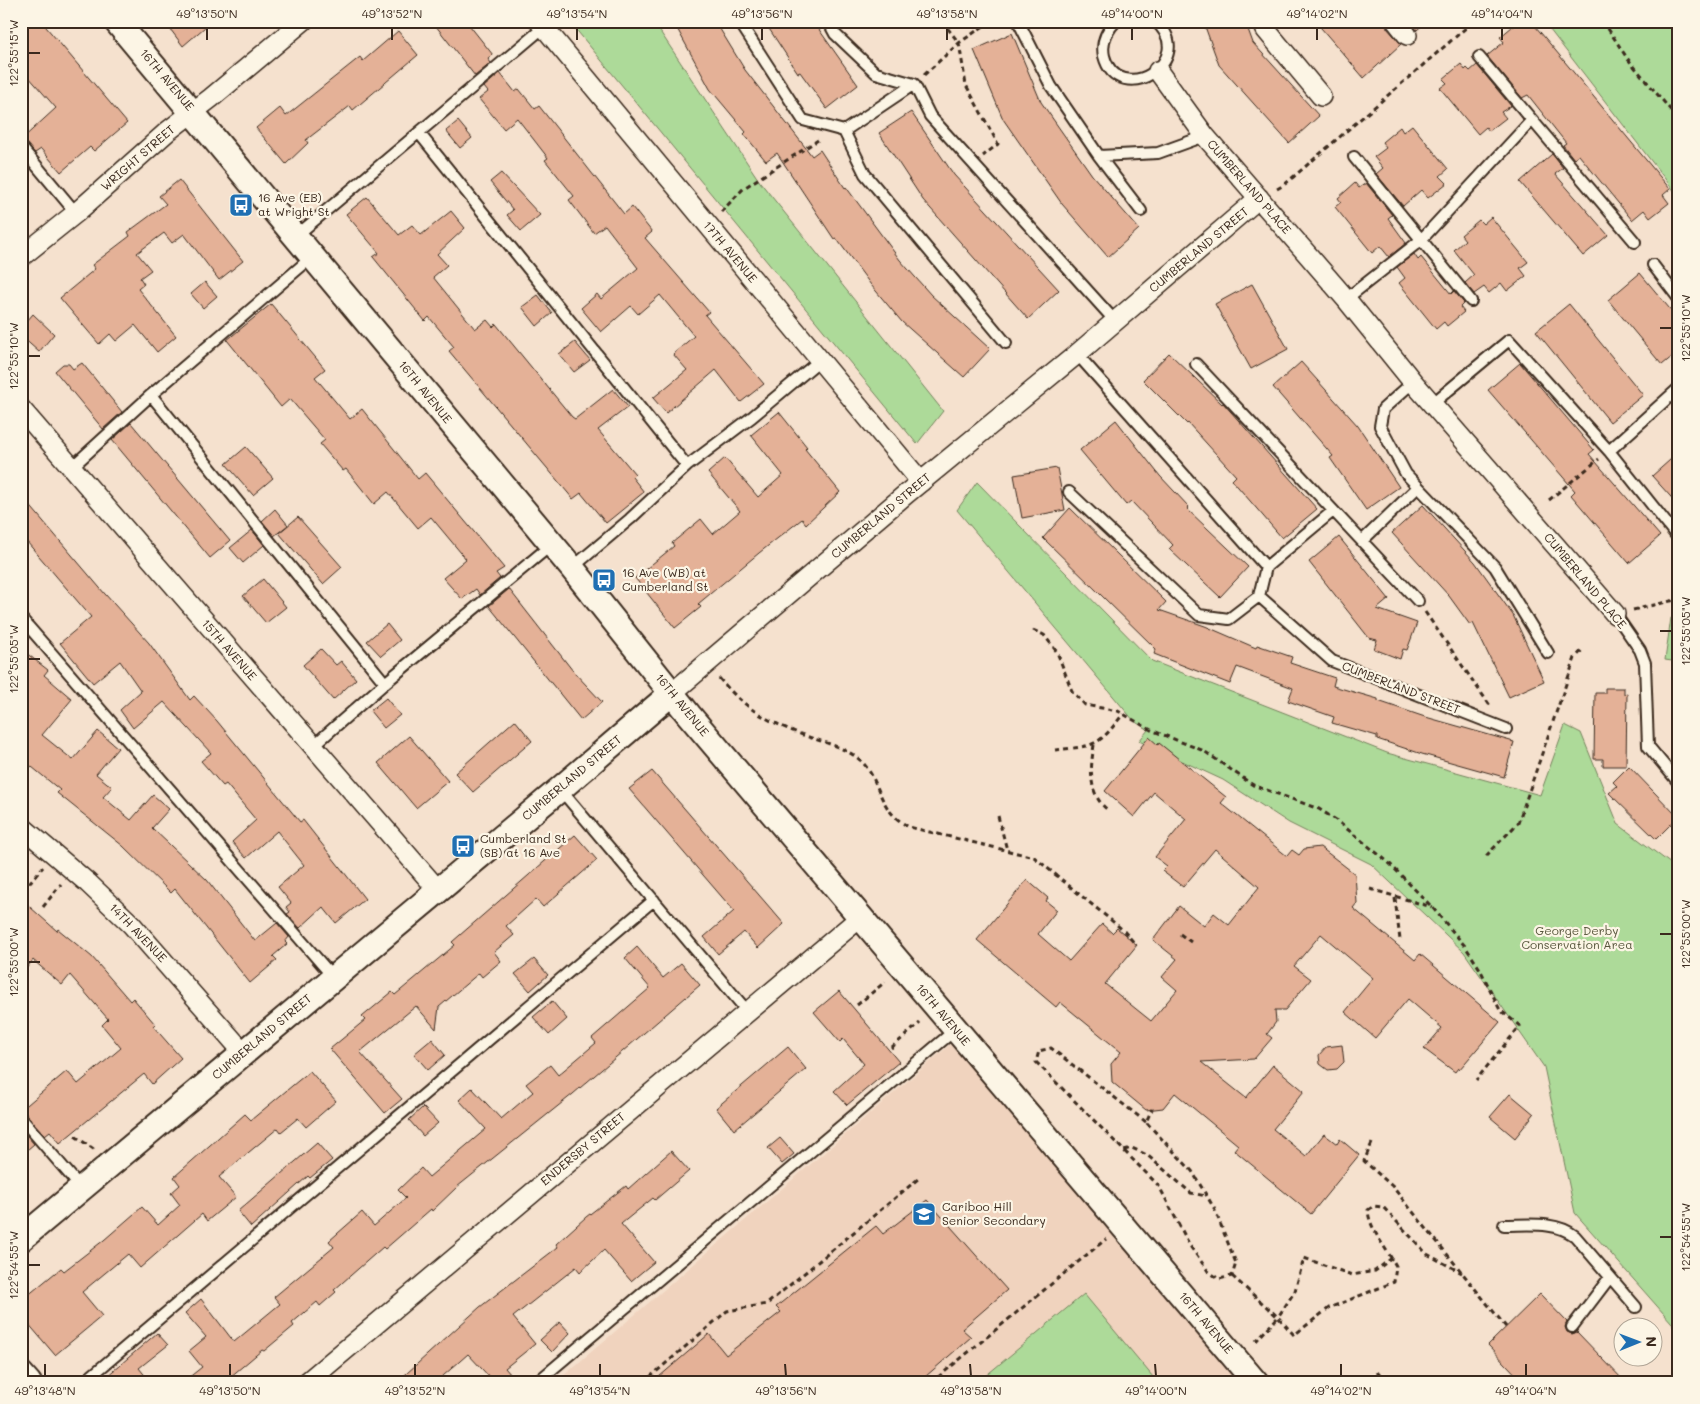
<svg xmlns="http://www.w3.org/2000/svg" width="1700" height="1404" font-family="Mali,sans-serif">
<rect width="100%" height="100%" fill="#f5e1ce"/>
<filter id="ink" filterUnits="userSpaceOnUse"><feTurbulence type="fractalNoise" baseFrequency=".02" numOctaves="2"/><feDisplacementMap in="SourceGraphic" scale="10" xChannelSelector="R" yChannelSelector="G"/><feConvolveMatrix kernelMatrix="1 2 1 2 8 2 1 2 1" color-interpolation-filters="sRGB"/></filter>
<g filter="url(#ink)">
<path fill="#f0d3be" d="M951,1044L1240,1383H555Z"/>
<path fill="#adda99" stroke="#74825c" d="M569,21H653L760,182L943,411L917,444Z
M1543,21H1679V197Z
M977,482L1152,661L1387,753L1540,795L1565,725L1581,733L1618,824L1679,870V1331L1575,1213L1544,1067L1464,952L1371,864L1289,823L1223,780L1139,741L1148,730L1134,721L957,510Z
M1679,615V662L1665,660L1671,618Z
M1084,1294L1158,1383H977Z"/>
<path fill="#e4b197" stroke="#3b2a1e" d="M21,21H41L127,123L94,151L90,147L61,172L41,149L35,153L21,140L56,108L21,68Z
M164,21H212L183,46Z
M432,21H466L493,55L488,59L491,63L475,76Z
M673,21H715L745,70L812,156L820,150L845,188L846,187L900,260L931,295L990,349L964,377L902,322L871,285L836,238L834,239L777,153L766,161L744,134L746,132L710,89Z
M764,21H813L858,85L827,109L800,72L798,73Z
M1203,21H1245L1253,43L1319,116L1289,143L1219,65Z
M1315,21H1385L1387,28L1401,44L1364,78Z
M1410,21H1427L1417,30Z
M1519,21H1531L1670,189L1663,195L1669,203L1650,218L1644,210L1632,220L1579,155L1574,159L1563,145L1566,143L1528,95L1522,98L1487,56L1504,42L1500,37Z
M398,31L418,55L353,110L350,106L306,140L308,143L286,164L256,128L280,108L286,116L360,57L363,61Z
M1012,33L1041,102L1092,175L1139,229L1108,257L1062,204L1003,119L974,50Z
M1461,64L1465,70L1467,68L1470,71L1477,65L1511,106L1501,112L1506,118L1489,131L1486,127L1478,134L1440,88L1447,83L1443,79Z
M500,73L515,92L519,89L535,109L539,106L624,214L632,207L652,232L645,238L709,312L705,315L764,384L741,402L716,370L666,413L653,398L687,370L673,354L694,336L660,295L638,314L631,306L601,332L581,308L597,294L601,299L638,268L605,225L594,233L569,200L574,196L545,160L548,158L517,118L504,129L479,99L488,92L484,87Z
M911,112L954,175L1059,290L1028,319L923,200L879,133Z
M458,121L472,138L460,148L446,131Z
M1412,125L1448,169L1440,176L1447,183L1428,198L1421,190L1403,206L1376,174L1383,168L1374,157L1386,148L1382,142L1400,127L1403,132Z
M1552,154L1563,168L1555,174L1608,235L1583,256L1520,182Z
M501,173L540,215L521,231L507,215L513,210L490,182Z
M179,180L243,261L219,280L184,234L172,243L164,233L137,253L151,270L140,278L144,284L138,289L176,336L157,352L135,325L116,341L110,334L99,344L60,298L95,269L92,265L130,236L128,232L166,204L159,196Z
M1355,183L1359,188L1366,183L1392,215L1388,218L1406,243L1389,257L1380,246L1372,253L1335,207L1341,202L1338,198Z
M367,197L399,235L412,225L421,235L451,211L465,228L437,254L447,265L433,277L475,329L487,320L493,327L496,324L572,417L575,419L613,389L628,407L598,430L635,474L632,477L644,492L606,523L581,493L573,499L449,351L454,347L429,317L425,321L373,257L379,253L346,214Z
M1491,217L1528,262L1520,268L1526,276L1507,291L1501,283L1489,293L1484,287L1474,294L1465,283L1474,275L1454,250L1465,240L1461,235L1479,220L1483,224Z
M1414,254L1418,260L1421,257L1451,294L1454,291L1464,303L1460,307L1464,312L1447,326L1444,322L1436,329L1399,283L1405,278L1397,267Z
M1640,273L1679,320V351L1662,365L1608,300Z
M205,282L217,296L203,308L191,294Z
M1252,284L1288,349L1251,369L1215,304Z
M538,295L552,313L537,326L522,307Z
M271,304L325,369L315,377L350,419L362,409L418,479L425,473L504,568L496,573L500,578L480,595L476,589L462,599L443,578L466,559L431,517L418,528L388,492L374,504L346,469L343,471L320,444L325,440L290,399L281,407L227,340Z
M1569,304L1643,395L1610,422L1536,331Z
M33,314L54,334L39,352L21,336V328Z
M575,342L590,360L574,372L559,354Z
M1169,353L1222,404L1223,403L1317,509L1282,538L1232,480L1236,476L1188,423L1187,424L1143,380Z
M1301,362L1358,426L1399,487L1366,510L1330,458L1333,456L1273,387Z
M82,363L122,412L103,429L55,371L63,364H69L73,369Z
M1520,363L1594,450L1589,454L1660,536L1629,563L1571,495L1575,491L1488,390Z
M779,412L807,447L805,449L840,492L806,524L802,519L759,553L698,604L701,607L675,628L635,578L674,546L672,543L701,519L713,534L740,511L708,473L725,458L758,497L783,475L751,435Z
M1116,420L1160,476L1189,507L1187,509L1248,567L1220,597L1169,549L1173,545L1131,501L1126,505L1080,450Z
M131,423L230,541L210,558L112,440Z
M246,447L273,478L253,495L226,464Z
M1679,452V506L1652,476Z
M1057,468L1065,510L1022,518L1014,475Z
M21,495L105,594L149,643L190,700L194,696L217,721L300,822L303,820L365,899L336,923L323,907L300,928L287,914L290,912L286,907L291,903L278,887L304,865L277,831L246,858L232,842L256,820L226,784L223,786L201,761L211,753L164,702L133,728L120,710L141,691L120,661L93,683L60,643L91,617L21,535Z
M1423,505L1475,562L1513,615L1544,681L1509,697L1473,623L1470,625L1449,596L1392,533Z
M1070,508L1166,602L1159,610L1205,626L1256,648L1257,645L1292,657L1290,663L1335,678L1333,686L1378,699V701L1422,716L1514,742L1504,777L1422,754L1377,739V736L1332,723L1334,717L1288,701L1293,688L1237,667L1230,684L1154,654L1156,649L1043,538Z
M275,509L288,525L274,536L262,521Z
M298,517L342,567L323,584L279,533Z
M252,530L264,545L243,563L230,548Z
M1339,537L1389,599L1377,609L1417,623L1407,650L1403,649L1400,659L1374,649L1377,640L1369,638L1309,562Z
M263,579L286,607L266,623L243,596Z
M509,589L573,671L602,702L581,720L489,606Z
M387,624L400,640L381,656L367,641Z
M21,649L48,670L44,675L72,699L42,735L73,760L98,731L118,748L96,774L112,787L103,797L131,820L153,795L169,809L152,828L207,880L255,941L277,923L289,937L285,942L287,944L273,956L277,960L250,983L175,889L171,893L123,846L57,793L60,790L21,758Z
M321,649L336,665L341,661L356,679L333,700L303,665Z
M1605,688H1624V694L1627,693L1626,766H1603V759H1594L1595,693H1605Z
M386,698L400,715L384,728L370,711Z
M515,720L532,741L473,792L455,773Z
M409,736L448,781L416,808L378,763Z
M1149,737L1158,745L1159,743L1226,797L1221,803L1287,856L1292,850L1299,855L1304,849L1320,847L1355,874L1357,903L1353,908L1415,960L1420,954L1500,1022L1459,1070L1458,1068L1455,1072L1424,1049L1442,1028L1408,999L1375,1038L1345,1012L1373,978L1321,934L1294,966L1311,979L1285,1010H1275L1276,1022L1267,1034L1272,1038L1254,1059L1201,1062L1246,1098L1273,1065L1304,1091L1273,1129L1306,1156L1324,1134L1337,1144L1340,1139L1359,1155L1311,1214L1234,1150L1238,1145L1175,1093L1163,1108L1146,1110L1112,1082L1111,1064L1121,1052L1060,1002L1056,1007L977,940L1027,880L1048,898L1046,901L1057,910L1038,934L1069,961L1102,924L1112,933L1117,928L1137,945L1105,984L1151,1021L1177,990L1162,977L1177,959L1153,940L1179,906L1204,926L1214,913L1229,925L1259,887L1215,849L1183,887L1162,871L1167,866L1155,857L1186,819L1154,792L1134,817L1105,791Z
M1629,766L1678,817L1656,839L1609,793L1617,786L1613,782Z
M652,771L784,924L758,948L744,932L718,954L704,937L734,911L629,789Z
M575,835L597,860L543,907L536,899L506,926L514,935L494,952L501,961L482,977L479,973L439,1007L436,1029L416,1006L360,1052L402,1099L385,1113L330,1049L365,1020L362,1017L392,992L395,995L455,945L452,942Z
M21,899L57,931L58,929L92,957L130,1001L133,998L155,1024L153,1026L181,1058L152,1084L144,1074L60,1143L50,1131L45,1135L21,1110L67,1071L78,1084L121,1048L102,1025L108,1019L70,975L62,985L33,960L21,975Z
M637,947L663,978L681,963L700,985L573,1094L457,1187L432,1211L431,1209L385,1249L383,1247L334,1290L336,1292L320,1306L317,1302L292,1323L294,1326L264,1351L262,1350L223,1383H182L202,1367L189,1351L206,1337L185,1313L201,1299L234,1342L280,1304L274,1297L334,1247L329,1241L362,1212L374,1226L406,1198L398,1190L421,1168L429,1177L486,1129L459,1100L472,1088L501,1119L533,1092L526,1084L550,1065L558,1075L596,1043L592,1038L650,988L625,958Z
M534,959L548,975L530,991L515,974Z
M839,991L899,1062L847,1105L834,1091L864,1064L843,1039L840,1042L814,1012Z
M552,1001L567,1019L549,1035L533,1017Z
M432,1039L445,1055L428,1070L414,1054Z
M1342,1045L1344,1062L1337,1069L1328,1070L1320,1064L1319,1055L1326,1047Z
M788,1047L806,1069L734,1130L716,1108Z
M310,1071L336,1101L306,1127L298,1118L281,1132L278,1128L219,1177L236,1197L207,1221L202,1214L140,1268L128,1254L82,1292L102,1316L55,1355L21,1315V1301L61,1268L64,1271L104,1240L142,1207L158,1225L180,1205L171,1193L180,1185L174,1177L245,1114L251,1120Z
M1510,1094L1534,1114L1515,1138L1490,1117Z
M423,1107L438,1123L423,1136L409,1120Z
M21,1129L34,1144L21,1155Z
M780,1138L794,1154L782,1164L768,1148Z
M317,1143L332,1160L310,1178L308,1176L251,1227L238,1211Z
M671,1151L689,1171L655,1200L653,1198L621,1224L654,1262L631,1281L604,1250L580,1272L576,1267L513,1317L535,1344L505,1368L518,1383H495L468,1354L435,1383H396L480,1307L558,1247L556,1244L586,1217L626,1186L628,1189Z
M927,1200L1007,1290L962,1329L971,1337L918,1383H652L709,1334L726,1355L781,1312L776,1307L876,1226L883,1234Z
M1540,1294L1567,1322L1565,1327L1567,1332L1572,1334L1577,1332L1626,1383H1524L1488,1345Z
M560,1322L570,1333L552,1352L540,1340Z
M157,1333L168,1345L139,1368L151,1383H99Z"/>
<g fill="none" stroke-linecap="round" stroke-linejoin="round">
<g stroke="#3b2a1e" stroke-width="14">
<path id="service" d="M739,21L803,120L844,131L914,84
M828,21L835,34L876,73L914,84L930,116L1115,321
M1018,21L1051,86L1099,156L1141,211
M1116,21C1106,31 1101,42 1104,56C1118,110 1201,60 1155,21
M1479,57L1635,242
M844,131L865,174L1006,343
M419,133L687,466
M21,147L76,213
M1099,156L1158,153L1205,136
M1354,157L1471,301
M296,236L544,27
M1653,265L1679,299
M1346,299L1421,240L1532,120
M1077,354L1266,567
M1196,364L1418,601
M1413,382L1383,409L1380,426L1406,474L1495,567L1548,653
M151,395L385,683
M1432,404L1509,340L1609,451L1679,539
M1609,451L1679,388
M71,468L151,395L312,257
M1069,492L1199,615L1229,619L1259,596L1266,567L1333,511
M1362,541L1418,487
M572,568L630,519L687,466L752,417L820,360
M1259,596L1332,661L1506,729
M1615,614L1640,650L1645,663L1648,746L1679,783
M21,618L333,977
M312,747L385,683L551,545
M560,789L747,1011
M21,1118L82,1189
M1504,1225C1529,1225 1555,1221 1575,1236L1636,1307
M1572,1327L1610,1277
M83,1383L654,900
M536,1383L955,1030"/>
</g>
<g stroke="#3b2a1e" stroke-width="22">
<path id="minor" d="M539,21L921,482
M1262,21L1266,30L1321,96
M1396,21L1407,35
M1158,71L1205,136L1346,299L1413,382L1615,614
M21,257L76,213L168,131L211,98L303,21
M21,409L438,890
M672,693L906,494L1077,354L1259,198
M21,826L88,883L131,924L243,1052
M306,1383L862,916"/>
</g>
<g stroke="#3b2a1e" stroke-width="28">
<path id="tertiary" d="M116,21L572,568L689,715L1256,1383
M21,1239L560,789L672,693
M21,1374L29,1383"/>
</g>
<path stroke="#3b2a1e" stroke-width="3" stroke-dasharray="5 4" stroke-linecap="butt" d="M942,21L959,43L966,85L998,144L983,156
M1603,21L1627,58L1679,120
M924,75L959,43L991,21
M1277,189L1284,185L1474,21
M721,212L744,188L818,140
M1549,500L1599,459
M1633,610L1679,599
M1425,612L1491,707
M1033,630L1044,635L1057,652L1072,691L1085,705L1118,711L1151,730L1204,751L1253,785L1319,809L1336,820L1388,862L1432,907L1465,946L1480,969L1500,1010L1520,1026L1476,1080
M719,678C742,705 760,717 793,731C815,741 841,744 860,760C882,780 875,808 909,827L1034,857L1123,930L1136,945
M1094,745C1090,770 1088,795 1109,811
M1055,750C1095,746 1098,747 1123,714
M998,816L1007,850
M1486,856L1518,823L1575,658L1584,648
M1370,889L1432,907
M23,890L43,867
M1395,898L1400,940
M43,907L61,884
M1180,934L1191,942
M857,1005L885,982
M891,1048L920,1023
M1146,1122L1051,1048L1039,1051L1036,1062L1159,1186L1190,1246L1208,1271L1219,1279L1232,1276L1236,1263L1214,1208L1192,1171L1146,1122L1152,1109
M75,1136L95,1150
M1372,1143L1364,1161L1392,1186L1506,1327
M1124,1150L1132,1148L1147,1155L1191,1193L1206,1196
M1392,1258L1375,1271L1352,1275L1304,1258L1295,1291L1278,1317L1294,1335L1329,1308L1394,1282L1396,1266C1387,1249 1369,1229 1368,1210L1374,1206L1383,1207L1427,1254L1462,1273
M1232,1276L1278,1317L1256,1341
M1377,1372L1387,1383
M643,1383L727,1311L767,1304L918,1179
M931,1383L1106,1239"/>
<use href="#service" stroke="#fcf5e5" stroke-width="10"/>
<use href="#minor" stroke="#fcf5e5" stroke-width="19"/>
<use href="#tertiary" stroke="#fcf5e5" stroke-width="24"/>
</g>
</g>
<path fill="none" stroke="#3b2a1e" stroke-width="2" d="M207,28V40M392,28V40M577,28V40M762,28V40M947,28V40M1132,28V40M1317,28V40M1502,28V40M28,53H40M1660,328H1672M28,356H40M1660,631H1672M28,659H40M1660,934H1672M28,962H40M1660,1237H1672M28,1265H40M45,1364V1376M230,1364V1376M415,1364V1376M600,1364V1376M785,1364L786,1376M970,1364L971,1376M1155,1364L1156,1376M1341,1364V1376M1526,1364V1376"/>
<defs>
<g id="bus-square" transform="scale(1.25)"><rect x="-9" y="-9" width="18" height="18" rx="4" fill="#1f6fb2" stroke="#fcf5e5"/><path d="M-5-6H5V4H4V6H2V4H-2V6H-4V4H-5ZM-3.5-4V0h7V-4ZM-3.5 1.2v1.5H-2V1.2ZM2 1.2v1.5H3.5V1.2Z" fill="#fff"/></g>
<g id="school-square" transform="scale(1.25)"><rect x="-9" y="-9" width="18" height="18" rx="4" fill="#1f6fb2" stroke="#fcf5e5"/><path d="M0-5L7-2L0 1L-7-2ZM-4 1L0 2.5L4 1V4Q0 6-4 4Z" fill="#fff"/></g>
</defs>
<g fill-rule="evenodd">
<use href="#bus-square" x="241" y="205"/>
<use href="#bus-square" x="604" y="580"/>
<use href="#bus-square" x="463" y="846"/>
<use href="#school-square" x="924" y="1214"/>
</g>
<g text-anchor="middle" stroke-width="4.5" stroke-linejoin="round" paint-order="stroke">
<g font-size="12" fill="#3b2a1e" stroke="#fcf5e5">
<text transform="translate(167 80) rotate(50)" y="4">16TH AVENUE</text>
<text transform="translate(138 158) rotate(-41)" y="4">WRIGHT STREET</text>
<text transform="translate(1249 187) rotate(49)" y="4">CUMBERLAND PLACE</text>
<text transform="translate(1199 250) rotate(-40)" y="4">CUMBERLAND STREET</text>
<text transform="translate(730 252) rotate(50)" y="4">17TH AVENUE</text>
<text transform="translate(425 392) rotate(51)" y="4">16TH AVENUE</text>
<text transform="translate(881 516) rotate(-40)" y="4">CUMBERLAND STREET</text>
<text transform="translate(1585 581) rotate(50)" y="4">CUMBERLAND PLACE</text>
<text transform="translate(229 650) rotate(49)" y="4">15TH AVENUE</text>
<text transform="translate(1401 688) rotate(21)" y="4">CUMBERLAND STREET</text>
<text transform="translate(682 705) rotate(51)" y="4">16TH AVENUE</text>
<text transform="translate(572 778) rotate(-40)" y="4">CUMBERLAND STREET</text>
<text transform="translate(138 933) rotate(46)" y="4">14TH AVENUE</text>
<text transform="translate(943 1015) rotate(50)" y="4">16TH AVENUE</text>
<text transform="translate(262 1037) rotate(-40)" y="4">CUMBERLAND STREET</text>
<text transform="translate(583 1149) rotate(-40)" y="4">ENDERSBY STREET</text>
<text transform="translate(1206 1323) rotate(50)" y="4">16TH AVENUE</text>
</g>
<g font-size="12" fill="#3b2a1e" stroke="#fcf5e5" text-anchor="start">
<text x="258" y="202">16 Ave (EB)<tspan x="258" dy="14">at Wright St</tspan></text>
<text x="622" y="577">16 Ave (WB) at<tspan x="622" dy="14">Cumberland St</tspan></text>
<text x="480" y="843">Cumberland St<tspan x="480" dy="14">(SB) at 16 Ave</tspan></text>
<text x="942" y="1211">Cariboo Hill<tspan x="942" dy="14">Senior Secondary</tspan></text>
</g>
<g font-size="12" fill="#58563d" stroke="#fcf5e5">
<text x="1577" y="935">George Derby<tspan x="1577" dy="14">Conservation Area</tspan></text>
</g>
</g>
<rect width="1700" height="1404" fill="none" stroke="#fcf5e5" stroke-width="55"/>
<g transform="translate(1638 1342) rotate(89)"><circle r="24" fill="#fcf5e5" stroke="#afa495"/>
<path d="M0-4L9 19L0 12L-9 19Z" fill="#1f6fb2"/>
<text y="-8" font-size="14" font-weight="bold" text-anchor="middle" fill="#3b2a1e">N</text>
</g>
<rect x="28" y="28" width="1644" height="1348" fill="none" stroke="#3b2a1e" stroke-width="2"/>
<g font-size="12" text-anchor="middle" fill="#3b2a1e">
<text x="207" y="18">49°13'50"N</text>
<text x="392" y="18">49°13'52"N</text>
<text x="577" y="18">49°13'54"N</text>
<text x="762" y="18">49°13'56"N</text>
<text x="947" y="18">49°13'58"N</text>
<text x="1132" y="18">49°14'00"N</text>
<text x="1317" y="18">49°14'02"N</text>
<text x="1502" y="18">49°14'04"N</text>
<text transform="translate(14 53) rotate(-90)" y="4">122°55'15"W</text>
<text transform="translate(1686 328) rotate(-90)" y="4">122°55'10"W</text>
<text transform="translate(14 356) rotate(-90)" y="4">122°55'10"W</text>
<text transform="translate(1686 631) rotate(-90)" y="4">122°55'05"W</text>
<text transform="translate(14 659) rotate(-90)" y="4">122°55'05"W</text>
<text transform="translate(1686 934) rotate(-90)" y="4">122°55'00"W</text>
<text transform="translate(14 962) rotate(-90)" y="4">122°55'00"W</text>
<text transform="translate(1686 1237) rotate(-90)" y="4">122°54'55"W</text>
<text transform="translate(14 1265) rotate(-90)" y="4">122°54'55"W</text>
<text x="45" y="1395">49°13'48"N</text>
<text x="230" y="1395">49°13'50"N</text>
<text x="415" y="1395">49°13'52"N</text>
<text x="600" y="1395">49°13'54"N</text>
<text x="786" y="1395">49°13'56"N</text>
<text x="971" y="1395">49°13'58"N</text>
<text x="1156" y="1395">49°14'00"N</text>
<text x="1341" y="1395">49°14'02"N</text>
<text x="1526" y="1395">49°14'04"N</text>
</g>
</svg>
